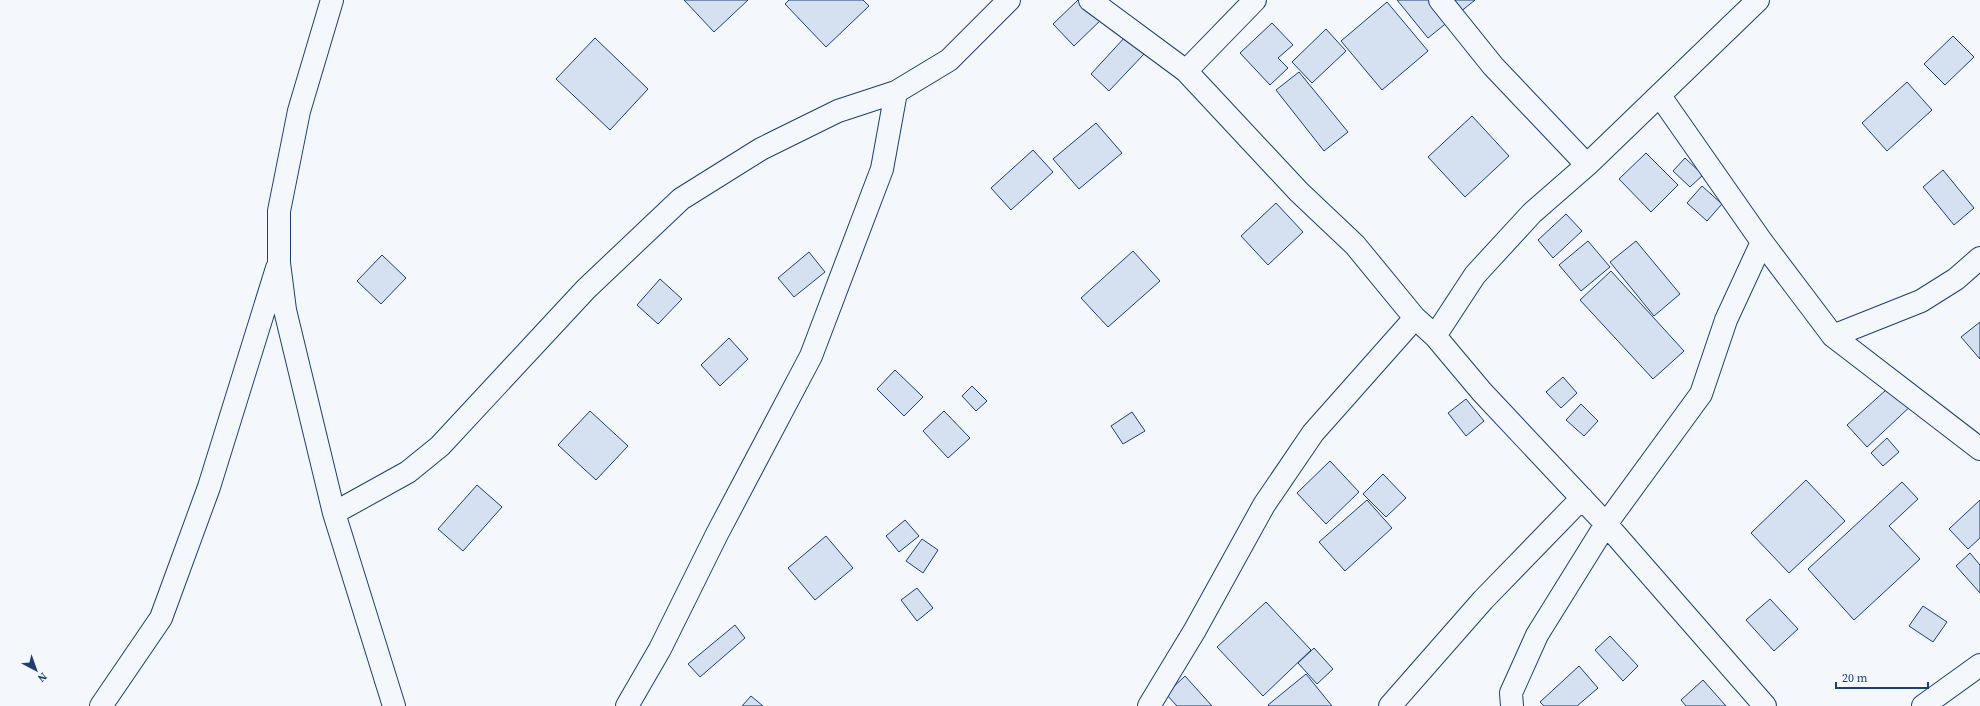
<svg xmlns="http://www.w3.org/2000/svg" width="1980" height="706" font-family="'Source Serif 4',serif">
<rect width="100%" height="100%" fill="#f4f7fb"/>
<path fill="#d5e0f0" stroke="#1d3f73" d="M684,0H748L714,32Z
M789,0H863L869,6L826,47L785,4Z
M1078,0H1088L1104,17L1074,46L1053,24Z
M1397,0H1475L1428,38Z
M1387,2L1428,51L1382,90L1341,41Z
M1272,23L1293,45L1278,58L1288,68L1270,85L1240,53Z
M1326,29L1346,51L1312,83L1292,62Z
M1126,36L1144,54L1109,91L1091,74Z
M1953,36L1974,57L1945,85L1924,64Z
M595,38L648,89L610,130L556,79Z
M1299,72L1348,132L1324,151L1276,90Z
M1907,82L1932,110L1887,151L1862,123Z
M1472,116L1509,156L1465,197L1428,157Z
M1096,123L1122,153L1079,189L1053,159Z
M1033,150L1053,172L1011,210L991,188Z
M1646,153L1678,185L1651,212L1619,179Z
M1685,158L1703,175L1690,187L1673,171Z
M1943,170L1974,208L1954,225L1923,187Z
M1702,186L1722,204L1707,221L1687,203Z
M1276,203L1303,232L1268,265L1241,236Z
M1566,214L1582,231L1553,258L1538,240Z
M1588,241L1610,267L1581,291L1559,265Z
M1636,241L1680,294L1654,316L1610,262Z
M1133,251L1160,281L1108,327L1081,298Z
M809,252L825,272L794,297L778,278Z
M382,255L406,278L381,304L357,281Z
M1611,271L1684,351L1653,379L1580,300Z
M660,279L682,299L658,324L637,305Z
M1980,322V359L1961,337Z
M729,338L748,359L720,386L701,365Z
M895,370L923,397L904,416L877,389Z
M1563,377L1577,393L1561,408L1546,392Z
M1896,381L1915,402L1867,447L1847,425Z
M972,386L987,401L976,411L962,396Z
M1466,399L1484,421L1466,436L1448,413Z
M1581,404L1598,421L1584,436L1566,420Z
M590,411L628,446L596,480L558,445Z
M944,411L970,438L948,458L923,431Z
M1132,412L1145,431L1123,444L1111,426Z
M1887,438L1899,452L1883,466L1871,453Z
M1330,461L1359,492L1326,524L1297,493Z
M1383,474L1406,498L1386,517L1363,494Z
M1806,480L1845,521L1789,573L1751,533Z
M1902,482L1918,499L1889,526L1920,559L1854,620L1808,569Z
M477,485L502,507L463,551L438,529Z
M1367,500L1392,528L1345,571L1319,542Z
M1980,500V538L1968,549L1949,529Z
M905,520L919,536L899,552L886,536Z
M826,536L853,568L815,600L788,568Z
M922,539L938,550L923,573L906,561Z
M1970,553L1980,565V593L1956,566Z
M917,588L933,608L917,621L901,600Z
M1770,599L1798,629L1774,651L1746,620Z
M1266,602L1311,650L1263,696L1217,647Z
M1923,606L1947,622L1933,642L1909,626Z
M735,625L745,638L700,677L688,664Z
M1610,636L1638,666L1623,681L1595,650Z
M1314,648L1333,669L1317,684L1298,663Z
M1579,666L1598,688L1577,706H1544L1540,702Z
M1306,674L1332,706H1269L1268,705Z
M1185,676L1212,706H1177L1166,694Z
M1703,680L1726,706H1686L1681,700Z
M751,696L763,706H742Z"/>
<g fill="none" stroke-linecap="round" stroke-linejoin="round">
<g stroke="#1d3f73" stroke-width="24">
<path id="minor" d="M332,0L299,111L279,211V263L285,310L334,513L394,706
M1090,0L1186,71L1299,192L1355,245L1415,318L1435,336L1482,392L1606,524L1765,706
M1440,0L1493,66L1587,165
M1186,71L1255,0
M1660,96L1762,242L1833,336L1980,449
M1435,336L1475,275L1532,213L1587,165L1758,0
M1833,336L1921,301L1956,279L1980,258
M334,513L408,472L440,446L586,289L681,199L761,149L838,111L896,92L949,60L1009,0
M101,706L161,618L209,487L277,268
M627,706L660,649L717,534L811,356L882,169L896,92
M1149,706L1195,630L1264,505L1313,433L1415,318
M1390,706L1483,600L1582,498
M1512,706L1511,693L1537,635L1606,524L1701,394L1726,320L1762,242
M1923,706L1980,665"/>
</g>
<use href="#minor" stroke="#f4f7fb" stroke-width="22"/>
</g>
<g transform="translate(36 670) rotate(139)" stroke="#f4f7fb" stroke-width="3" paint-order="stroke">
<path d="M0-3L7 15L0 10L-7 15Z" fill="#1d3f73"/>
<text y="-6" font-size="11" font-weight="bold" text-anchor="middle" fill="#1d3f73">N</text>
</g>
<path d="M1836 682v6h92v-6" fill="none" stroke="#1d3f73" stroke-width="2"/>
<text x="1842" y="682" font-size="12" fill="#1d3f73" stroke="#f4f7fb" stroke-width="3" paint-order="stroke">20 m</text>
</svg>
